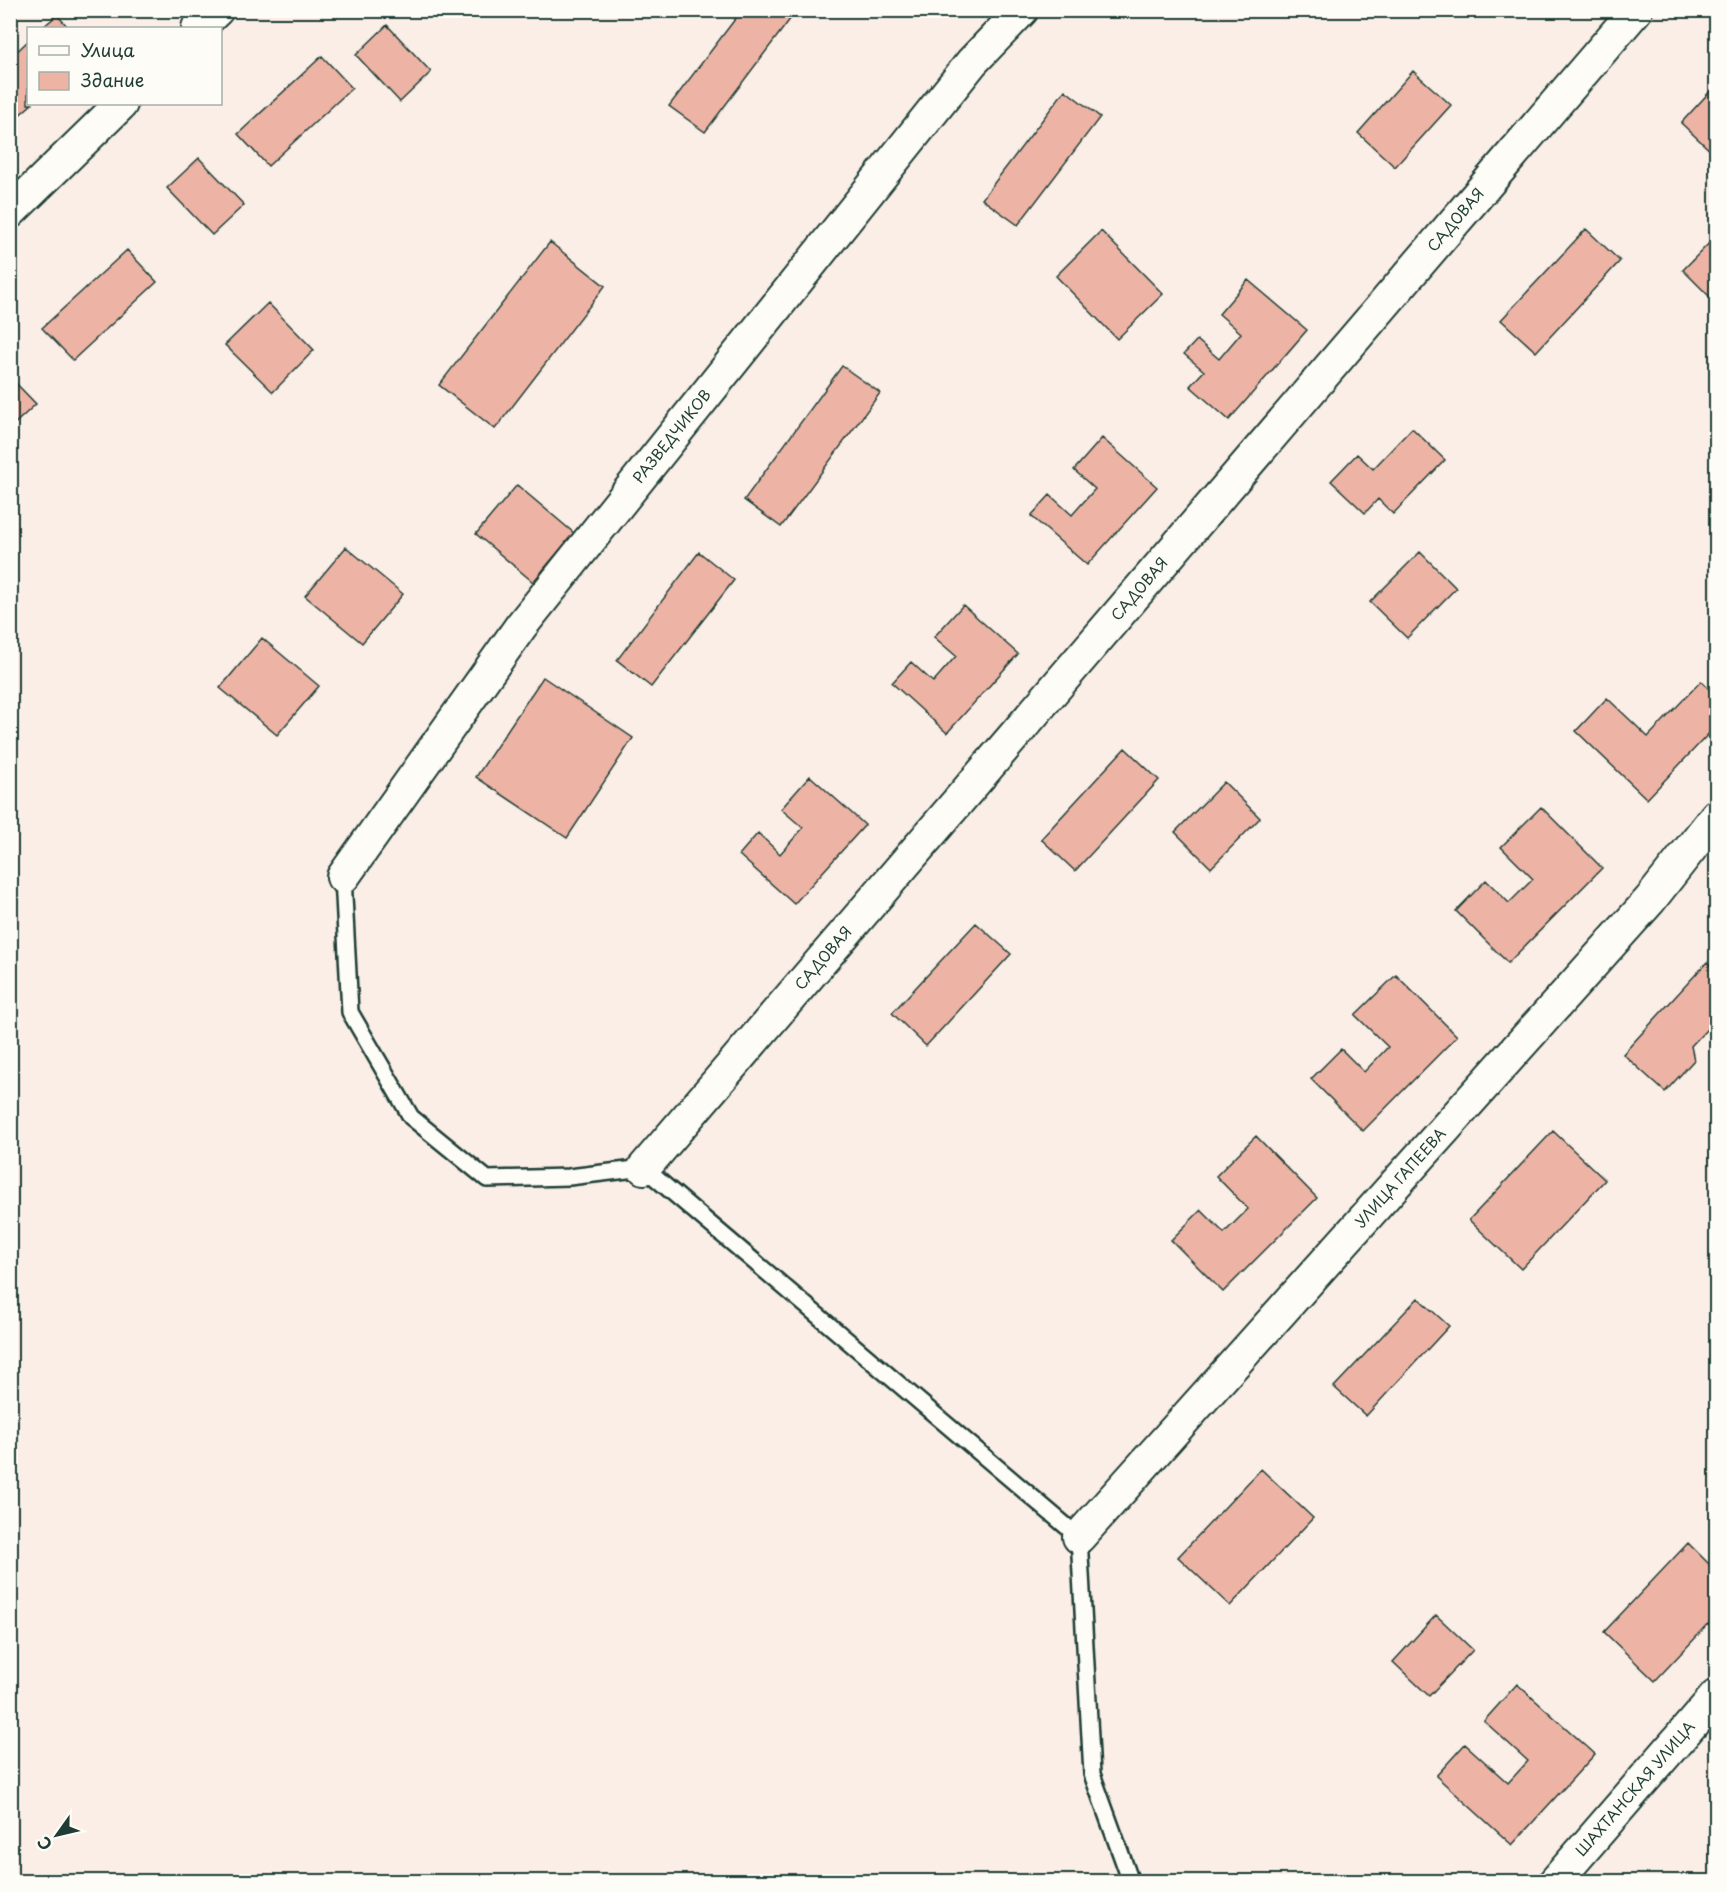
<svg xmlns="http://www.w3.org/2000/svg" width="1727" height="1892" font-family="'Playpen Sans',sans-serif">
<rect width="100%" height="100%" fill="#faeee7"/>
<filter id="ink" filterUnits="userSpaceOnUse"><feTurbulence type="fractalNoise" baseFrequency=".0167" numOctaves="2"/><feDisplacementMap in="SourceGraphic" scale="12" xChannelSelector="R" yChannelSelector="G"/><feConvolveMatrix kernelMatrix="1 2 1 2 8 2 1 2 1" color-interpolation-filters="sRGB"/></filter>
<g filter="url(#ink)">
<path fill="#edb4a5" stroke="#1f3d34" stroke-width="1.5" d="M742,10H797L705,132L669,106Z
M57,15L69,28H42Z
M387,25L431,72L400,102L356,55Z
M28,41V104H32L10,123V58Z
M322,56L352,88L268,166L238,134Z
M1413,71L1451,105L1395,167L1358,133Z
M1716,85V153L1715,155L1681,123Z
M1065,90L1100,117L1018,225L982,199Z
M199,158L244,205L212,235L167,188Z
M1586,229L1620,261L1536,352L1501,320Z
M1101,231L1163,294L1117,339L1056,276Z
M1716,236V303L1683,270Z
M550,242L605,286L495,429L439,385Z
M127,250L157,282L73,360L42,328Z
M1248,280L1307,330L1229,420L1190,386L1204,371L1184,354L1197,340L1219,359L1241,333L1219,314Z
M268,303L314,350L273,392L225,345Z
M842,366L880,393L781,527L744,500Z
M10,377L36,404L10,428Z
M1412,428L1445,460L1393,514L1378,499L1365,513L1331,481L1357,454L1373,469Z
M1102,438L1157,487L1087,565L1031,516L1050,495L1072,515L1095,489L1074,470Z
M517,485L574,533L533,582L476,534Z
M346,547L403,594L362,643L305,596Z
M699,552L734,580L651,687L617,660Z
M1420,552L1456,588L1407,638L1370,602Z
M963,605L1018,654L947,733L892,683L911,662L933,682L956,656L934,637Z
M262,638L319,686L277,735L220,688Z
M543,677L633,738L567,838L476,777Z
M1701,681L1716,696V726L1647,799L1576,731L1607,698L1648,737Z
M1125,748L1159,780L1075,871L1041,839Z
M810,776L865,825L794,904L739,855L758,833L780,854L803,828L781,809Z
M1224,782L1260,818L1211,868L1175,832Z
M1541,807L1602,868L1508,963L1456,911L1486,880L1509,903L1533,879L1501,847Z
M976,923L1011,954L926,1046L892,1013Z
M1707,962L1716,971V1038L1707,1029L1691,1046L1694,1060L1665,1092L1623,1054Z
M1396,975L1457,1036L1363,1131L1311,1079L1341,1049L1364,1072L1388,1047L1355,1015Z
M1553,1131L1605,1180L1521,1269L1469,1220Z
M1256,1136L1317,1198L1223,1292L1171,1240L1201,1210L1224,1233L1248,1209L1216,1176Z
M1418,1298L1449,1326L1366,1416L1334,1387Z
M1261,1469L1313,1518L1230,1606L1178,1557Z
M1688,1543L1716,1571V1616L1655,1681L1604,1632Z
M1436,1615L1473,1650L1429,1696L1393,1662Z
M1517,1684L1595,1754L1512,1845L1436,1776L1465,1744L1508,1783L1528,1761L1484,1721Z"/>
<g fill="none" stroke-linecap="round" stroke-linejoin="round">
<g stroke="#1f3d34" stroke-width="20">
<path id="lane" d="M343,877L350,1012L411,1117L487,1179L569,1177L644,1168L1079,1537L1092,1774L1131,1882"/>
</g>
<g stroke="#1f3d34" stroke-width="36">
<g id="street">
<path d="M198,28L217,10"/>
<path d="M10,212L121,104"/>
<path id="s1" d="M343,877L521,626L972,62L1022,10"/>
<path id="s2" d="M644,1168L1636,10"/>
<path id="s3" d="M1079,1537L1650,900L1716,816"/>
<path id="s4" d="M1555,1882L1716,1696"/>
</g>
</g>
<use href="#lane" stroke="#fdfcf7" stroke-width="15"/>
<use href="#street" stroke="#fdfcf7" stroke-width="32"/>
</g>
</g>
<g text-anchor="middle" stroke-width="4.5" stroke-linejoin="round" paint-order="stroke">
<g font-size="15" fill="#1f3d34" stroke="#fdfcf7">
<text dy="5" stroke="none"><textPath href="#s2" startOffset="1248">САДОВАЯ</textPath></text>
<text dy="5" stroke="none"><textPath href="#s1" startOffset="550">РАЗВЕДЧИКОВ</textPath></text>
<text dy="5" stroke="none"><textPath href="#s2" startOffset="762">САДОВАЯ</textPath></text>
<text dy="5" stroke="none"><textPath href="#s2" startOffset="276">САДОВАЯ</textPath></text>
<text dy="5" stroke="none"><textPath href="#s3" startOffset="482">УЛИЦА ГАПЕЕВА</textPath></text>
<text dy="5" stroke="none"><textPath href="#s4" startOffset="123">ШАХТАНСКАЯ УЛИЦА</textPath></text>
</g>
</g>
<rect width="1727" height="1892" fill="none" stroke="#fdfcf7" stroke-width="36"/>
<rect x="18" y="18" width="1691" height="1856" fill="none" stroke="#1f3d34" stroke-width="2" filter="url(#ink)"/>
<rect x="27" y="27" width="195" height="78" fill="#fdfcf7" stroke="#a4b0a9" stroke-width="1.5"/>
<rect x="39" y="46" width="30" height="9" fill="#fdfcf7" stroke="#a4b0a9" stroke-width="1.5"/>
<text x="81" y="57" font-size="18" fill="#1f3d34">Улица</text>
<rect x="39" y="72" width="30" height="18" fill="#edb4a5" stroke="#a4b0a9" stroke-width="1.5"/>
<text x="81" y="87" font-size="18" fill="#1f3d34">Здание</text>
<g transform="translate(57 1835) rotate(236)" stroke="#fdfcf7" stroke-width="4.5" paint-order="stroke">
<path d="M0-4.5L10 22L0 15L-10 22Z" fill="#1f3d34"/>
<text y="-9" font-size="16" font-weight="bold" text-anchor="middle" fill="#1f3d34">С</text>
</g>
</svg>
